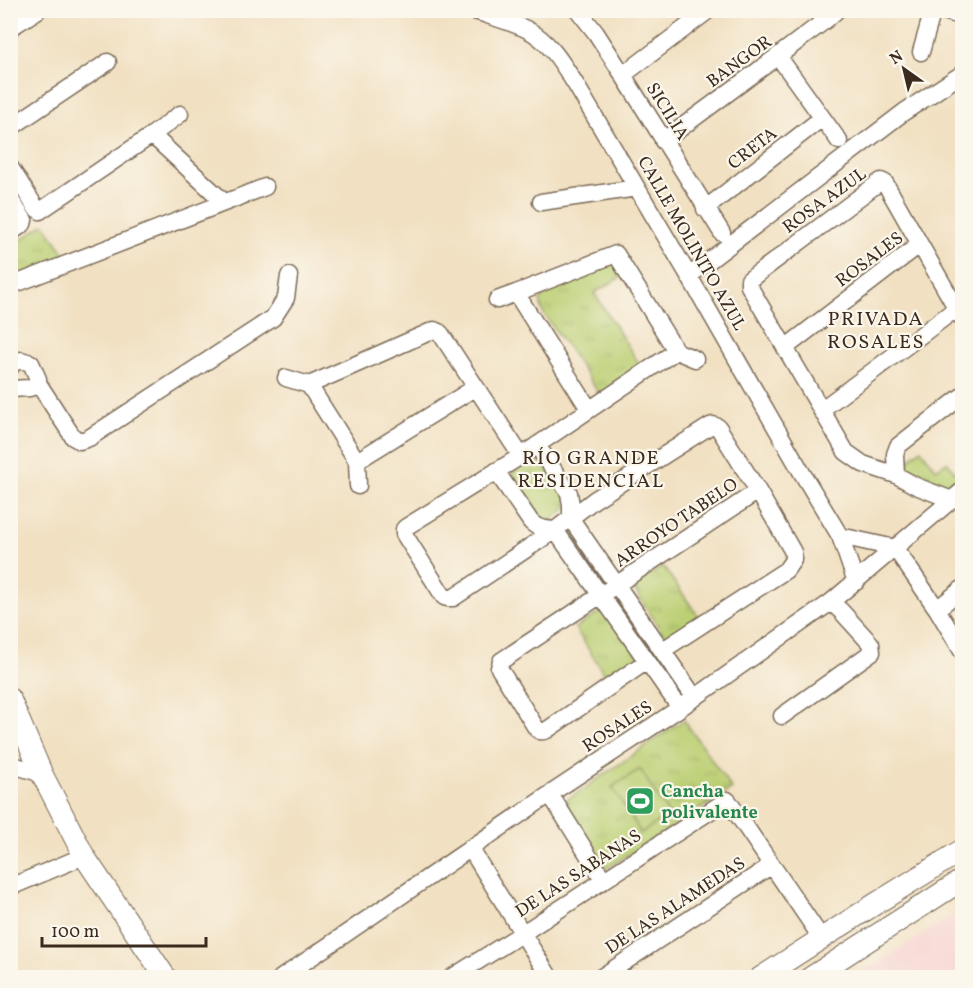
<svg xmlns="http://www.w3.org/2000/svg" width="973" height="988" font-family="Vollkorn,serif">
<defs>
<pattern id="park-tufts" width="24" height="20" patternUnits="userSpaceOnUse" patternTransform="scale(1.5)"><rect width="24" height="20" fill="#bbcf73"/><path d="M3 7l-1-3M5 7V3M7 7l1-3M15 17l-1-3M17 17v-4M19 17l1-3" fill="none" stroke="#a2b263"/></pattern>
</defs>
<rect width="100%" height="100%" fill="#fbf7ec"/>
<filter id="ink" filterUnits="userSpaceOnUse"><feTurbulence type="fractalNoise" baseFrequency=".0167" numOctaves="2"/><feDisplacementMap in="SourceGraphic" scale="12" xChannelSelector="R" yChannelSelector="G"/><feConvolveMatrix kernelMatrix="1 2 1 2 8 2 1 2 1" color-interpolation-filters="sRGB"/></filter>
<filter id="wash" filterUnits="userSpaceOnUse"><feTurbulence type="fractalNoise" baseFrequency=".008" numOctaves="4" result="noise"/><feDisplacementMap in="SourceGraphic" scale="24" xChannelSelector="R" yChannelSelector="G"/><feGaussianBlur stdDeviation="1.35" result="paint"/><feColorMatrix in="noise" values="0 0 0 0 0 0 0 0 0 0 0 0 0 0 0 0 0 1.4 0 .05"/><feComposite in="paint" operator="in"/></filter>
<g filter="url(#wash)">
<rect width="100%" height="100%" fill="#f1e0c1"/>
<path fill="#f7d0ce" d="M962,909V977H855L932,928Z"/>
<path fill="url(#park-tufts)" stroke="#7b7c48" stroke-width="1.5" d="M44,224L67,257L11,278V247Z
M617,261L626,274L594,293L642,368L601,396L542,311L540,301L545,293Z
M921,449L936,469L947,462L962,481L955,487C939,484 921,481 908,472C906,459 912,457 921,449Z
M536,457L569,497L567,508L548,522L537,520L511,483L512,473Z
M663,566L701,620L666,638L632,586Z
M606,608L642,660L610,683L575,628Z
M684,720L732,789L606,869L564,802Z"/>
<path fill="#bbcf73" stroke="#7b7c48" stroke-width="1.5" d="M640,769L669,815L641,833L612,787Z"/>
</g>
<g filter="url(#ink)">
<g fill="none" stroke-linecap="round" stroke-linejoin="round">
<g stroke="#7b6a57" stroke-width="19">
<path id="minor" d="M472,10C489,16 509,21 526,29C549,40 563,64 576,85L689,276L802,473L840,536L856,582
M578,10L596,33L623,75L722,233
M942,10L962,17
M10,28L38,10
M921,52L933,10
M778,56L839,141
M623,75L709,10
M10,128L108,62
M152,135L224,202
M663,141L778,56L827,19L837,10
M10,167L36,208L40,211L152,135L180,114
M10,199L24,220L23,224L10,233
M541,202L637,188
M705,209L822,118
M689,276L904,112L962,74
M10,286L265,187
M497,300L516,293
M785,348L919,245
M676,351L695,359
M10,368L13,363L21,360L31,363L38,379V383L30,388L10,389
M286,378L309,385
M38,383L73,437L80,441L89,438L273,318L286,298L289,276
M476,387L357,461L309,385L434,330L439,332L441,334L521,456
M589,409L516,293L616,254L676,351L521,456L406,527L404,529V534L444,597L447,598H453L555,530L594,500L710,426L713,425L718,427L758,491L793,552V560L786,570L663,650
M821,410L957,308
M537,445L569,493L571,505V519L695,698
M357,461L358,486
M496,471L531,522C538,529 546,529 555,530L680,708
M896,475L895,454L898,446L962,396
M952,500L916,486L896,475L863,464L846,452L749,286V280L881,181L885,183L962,318
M840,536L895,548L937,609L962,651
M937,609L962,589
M647,661L547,730C542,732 540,732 536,728L499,668L501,661L758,491
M782,716L872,652L871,644L841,611L831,602
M10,764L42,774
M550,794L603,879
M470,848L550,978
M10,887L84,856
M281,978L550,794L680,708L831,602L962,491
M451,978L523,933L727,800L729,802L822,939
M600,978L772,865"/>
</g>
<g stroke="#7b6a57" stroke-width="23">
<path id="major" d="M10,699L42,774L84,856L166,978
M760,978L872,906L962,850
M810,978L962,880"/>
</g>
<use href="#minor" stroke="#fff" stroke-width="16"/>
<use href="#major" stroke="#fff" stroke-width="21"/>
</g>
</g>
<defs>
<g id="stadium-square" transform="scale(1.5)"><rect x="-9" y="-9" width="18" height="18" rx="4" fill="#2e9e5b" stroke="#fbf7ec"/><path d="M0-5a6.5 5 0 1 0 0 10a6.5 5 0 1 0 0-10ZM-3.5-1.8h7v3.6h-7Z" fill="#fff"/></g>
</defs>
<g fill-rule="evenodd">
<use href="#stadium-square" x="640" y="801"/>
</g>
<g text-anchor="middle" stroke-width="4.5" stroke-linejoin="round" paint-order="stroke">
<g font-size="18" fill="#3b2a1e" stroke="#fbf7ec">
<text transform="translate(739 61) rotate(-36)" y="6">BANGOR</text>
<text transform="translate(668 111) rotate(58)" y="6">SICILIA</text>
<text transform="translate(752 148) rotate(-38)" y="6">CRETA</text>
<text transform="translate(824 200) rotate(-36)" y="6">ROSA AZUL</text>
<text transform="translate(692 243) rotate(60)" y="6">CALLE MOLINITO AZUL</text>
<text transform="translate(869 259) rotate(-37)" y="6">ROSALES</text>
<text transform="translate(676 522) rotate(-34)" y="6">ARROYO TABELO</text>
<text transform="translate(617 726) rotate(-33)" y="6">ROSALES</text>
<text transform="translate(578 873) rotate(-33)" y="6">DE LAS SABANAS</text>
<text transform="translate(675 905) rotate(-33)" y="6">DE LAS ALAMEDAS</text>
</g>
<g font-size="18" font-weight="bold" fill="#27864d" stroke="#fbf7ec" text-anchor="start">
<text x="661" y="797">Cancha<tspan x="661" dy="21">polivalente</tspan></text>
</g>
<g font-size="20" letter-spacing="1.5" fill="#3b2a1e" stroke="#fbf7ec">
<text x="876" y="325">PRIVADA<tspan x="876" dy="23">ROSALES</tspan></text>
<text x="591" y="464">RÍO GRANDE<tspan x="591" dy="23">RESIDENCIAL</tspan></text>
</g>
</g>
<rect width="973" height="988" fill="none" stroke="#fbf7ec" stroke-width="36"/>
<g transform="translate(904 69) rotate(326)" stroke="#fbf7ec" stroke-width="4.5" paint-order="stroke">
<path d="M0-4.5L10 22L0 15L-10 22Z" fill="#3b2a1e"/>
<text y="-9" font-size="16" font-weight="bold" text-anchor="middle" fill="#3b2a1e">N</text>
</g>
<path d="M42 937v9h164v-9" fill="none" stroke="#3b2a1e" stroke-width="3"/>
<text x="51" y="937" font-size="18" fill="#3b2a1e" stroke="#fbf7ec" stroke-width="4.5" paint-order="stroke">100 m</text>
</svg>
